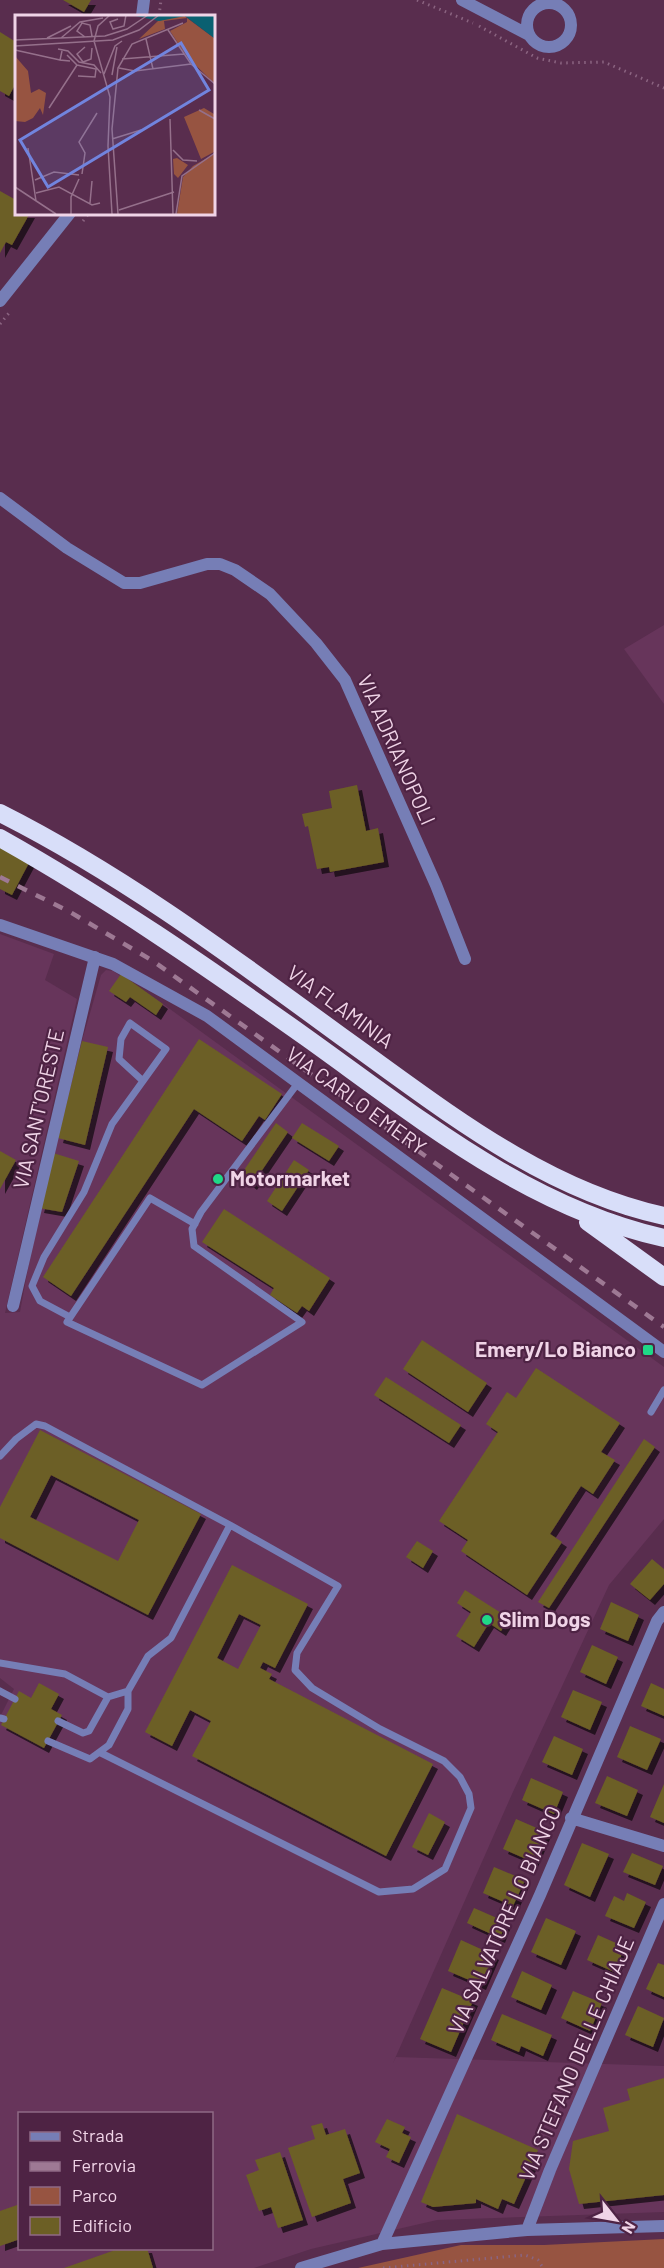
<svg xmlns="http://www.w3.org/2000/svg" width="664" height="2268" font-family="Barlow,sans-serif">
<defs>
<filter id="shadow"><feDropShadow dx="5" dy="5" stdDeviation="0" flood-color="#0009"/></filter>
</defs>
<rect width="100%" height="100%" fill="#592d4e"/>
<path fill="#67355b" fill-rule="evenodd" d="M664,625V704L624,649Z
M0,934L54,954L45,980L77,999L5,1313L20,1312L39,1208L82,1041L101,975L106,970L113,971L163,1004L664,1367V1519L609,1585L512,1794L393,2063L396,2057L664,2066V2212L437,2220L311,2249L254,2268H0V1717L14,1689L0,1678ZM20,2114H212V2248H20Z"/>
<path fill="#975441" d="M664,2239V2268H358L461,2245H544Z"/>
<path fill="#6c5f25" fill-rule="evenodd" filter="url(#shadow)" d="M63,0H91L84,12Z
M0,32L16,42V83L9,96L0,91Z
M0,191L16,200V213H30L12,245L6,242L0,253Z
M357,785L366,831L378,828L384,862L330,872L329,867L317,869L308,826L305,827L302,814L332,808L329,791Z
M0,847L30,861L12,895L0,889Z
M121,974L163,1004L156,1015L130,997L126,1002L109,991Z
M199,1039L282,1094L265,1120L259,1116L242,1141L194,1109L71,1296L43,1277Z
M82,1041L108,1047L85,1145L58,1138Z
M276,1123L288,1132L252,1185L240,1176Z
M302,1123L339,1146L329,1161L292,1138Z
M0,1151L16,1160L0,1189Z
M53,1153L79,1161L62,1212L39,1208Z
M294,1160L309,1170L282,1211L267,1201Z
M224,1209L330,1278L309,1311L302,1306L297,1313L270,1295L274,1288L202,1242Z
M422,1340L487,1383L468,1412L403,1369Z
M536,1368L620,1423L601,1452L615,1460L593,1494L581,1486L550,1534L562,1542L527,1595L461,1551L468,1540L439,1521L498,1432L486,1424L507,1392L516,1398Z
M386,1377L461,1425L449,1443L374,1395Z
M40,1430L201,1514L148,1615L0,1538V1507ZM51,1475L139,1520L118,1561L30,1517Z
M644,1439L655,1447L549,1608L538,1602Z
M417,1541L433,1551L423,1568L406,1557Z
M652,1559L664,1569V1584L650,1600L630,1584Z
M232,1565L308,1604L275,1668L263,1662L260,1668L272,1674L269,1679L433,1764L386,1856L192,1756L211,1721L190,1710L172,1746L145,1732ZM239,1614L261,1625L238,1669L217,1658Z
M465,1590L509,1618L501,1631L489,1623L474,1647L456,1636L471,1612L457,1603Z
M611,1602L639,1615L628,1641L600,1629Z
M592,1645L618,1657L606,1684L580,1672Z
M39,1683L59,1694L51,1709L62,1715L44,1748L1,1725L19,1691L31,1698Z
M651,1683L664,1689V1716L641,1706Z
M573,1690L602,1702L590,1730L561,1717Z
M630,1726L661,1739L647,1770L617,1757Z
M554,1736L583,1749L572,1775L542,1762Z
M607,1776L638,1790L627,1816L595,1803Z
M531,1778L563,1792L554,1814L522,1800Z
M664,1784V1823L650,1817Z
M429,1813L445,1822L428,1855L412,1847Z
M516,1819L546,1832L533,1862L503,1849Z
M582,1843L609,1854L590,1897L564,1885Z
M632,1853L663,1866L655,1885L623,1872Z
M494,1867L525,1880L513,1906L483,1893Z
M627,1893L646,1902L634,1928L605,1916L614,1896L624,1901Z
M474,1908L506,1922L500,1938L467,1923Z
M546,1918L576,1931L561,1965L531,1952Z
M598,1935L625,1947L614,1972L587,1960Z
M461,1940L494,1955L481,1985L448,1971Z
M658,1963L664,1965V1997L646,1989Z
M522,1971L552,1985L541,2010L511,1997Z
M442,1988L473,2001L451,2052L420,2039Z
M573,1991L602,2003L590,2031L561,2018Z
M638,2006L664,2018L653,2047L625,2035Z
M502,2014L552,2035L543,2056L521,2046L519,2052L491,2040Z
M664,2078V2195L579,2204L569,2169L573,2141L609,2131L603,2108L630,2100L627,2089Z
M457,2114L538,2150L514,2204L502,2199L498,2209L476,2199V2203L433,2207L421,2202Z
M387,2119L405,2127L402,2133L411,2137L399,2163L386,2157L390,2149L375,2142Z
M322,2123L326,2135L345,2129L360,2173L343,2179L351,2203L312,2217L288,2148L315,2139L311,2126Z
M280,2152L303,2220L278,2228L271,2207L259,2211L246,2175L259,2170L255,2160Z
M20,2204V2239L0,2246V2211Z
M121,2248H147L153,2268H64Z"/>
<g fill="none" stroke-linecap="round" stroke-linejoin="round">
<path stroke="#8b6481" stroke-width="3" stroke-dasharray="1.5 4.5" stroke-linecap="butt" d="M417,0L473,23
M159,16L161,0
M479,26L537,58L561,63L604,62L664,88
M83,221L89,213
M0,324L9,313
M383,2268L525,2255L538,2260L543,2268"/>
<path stroke="#767eb6" stroke-width="7" d="M195,1224L150,1198L67,1322L202,1385L302,1322L194,1246L192,1229L201,1212L298,1083
M70,1317L40,1301L32,1286L44,1257L84,1192L112,1124L166,1049L130,1023L121,1039L119,1059L143,1081
M651,1412L664,1390
M0,1456L16,1439L36,1424L45,1426L230,1525
M0,1663L65,1674L108,1697
M0,1691L15,1699
M0,1718L4,1719
M58,1721L83,1733L89,1731L108,1697L128,1691
M48,1741L90,1759L109,1745L128,1709V1691L148,1656L171,1638L230,1525L338,1586L297,1653L295,1670L312,1688L380,1729L444,1761L460,1777L469,1794L471,1808L445,1869L413,1889L379,1892L101,1753"/>
<path stroke="#767eb6" stroke-width="12" d="M462,0L529,35
M527 25a22 22 0 1 1 44 0a22 22 0 1 1-44 0Z
M142,16L144,0
M0,301L70,213
M0,498L67,548L124,583H140L207,564H220L235,570L270,594L316,643L345,680L436,885L465,959
M0,925L113,964L207,1016L664,1352
M13,1306L95,957
M571,1818L664,1846
M527,2230L550,2170L664,1904
M382,2244L540,1895L657,1621L664,1612
M301,2268L382,2244L527,2230L664,2226"/>
<path stroke="#d8def9" stroke-width="18" d="M0,813C123,875 234,958 345,1039C443,1109 543,1190 664,1216
M0,838C107,898 207,967 307,1038C419,1118 527,1207 664,1238
M588,1222L664,1277"/>
<path stroke="#9e7994" stroke-width="4.5" stroke-dasharray="10 10" stroke-linecap="butt" d="M0,877L70,912L153,961L664,1327"/>
</g>
<g fill="#1fd887" stroke="#4e2344" stroke-width="2">
<circle cx="218" cy="1179" r="6"/>
<rect x="642" y="1344" width="12" height="12" rx="3"/>
<circle cx="487" cy="1620" r="6"/>
</g>
<g text-anchor="middle" stroke-width="4.5" stroke-linejoin="round" paint-order="stroke">
<g font-size="21" fill="#f0d4e7" stroke="#4e2344">
<text transform="translate(396 750) rotate(66)" y="7">VIA ADRIANOPOLI</text>
<text transform="translate(340 1007) rotate(36)" y="7">VIA FLAMINIA</text>
<text transform="translate(356 1101) rotate(36)" y="7">VIA CARLO EMERY</text>
<text transform="translate(39 1109) rotate(-77)" y="7">VIA SANT'ORESTE</text>
<text transform="translate(505 1920) rotate(-66)" y="7">VIA SALVATORE LO BIANCO</text>
<text transform="translate(577 2059) rotate(-67)" y="7">VIA STEFANO DELLE CHIAJE</text>
</g>
<g font-size="21" font-weight="bold" fill="#f0d4e7" stroke="#4e2344" text-anchor="start">
<text x="230" y="1186">Motormarket</text>
<text x="636" y="1357" text-anchor="end">Emery/Lo Bianco</text>
<text x="499" y="1627">Slim Dogs</text>
</g>
</g>
<g transform="translate(15 15)">
<rect width="200" height="200" fill="#592d4e"/>
<path d="M168,0L199,23V68L173,43L155,16L172,7V3L149,6L150,14L124,24L143,6ZM0,41L13,56L16,78L24,74L31,78L28,100L25,93L18,103L10,107L0,106ZM189,93L199,99V137L186,144L169,102ZM199,139V199H162L168,162L178,151ZM162,143L173,150L163,163L159,159L158,144Z" fill="#975441"/>
<path d="M116,0H199V23L170,1L144,6Z" fill="#0a6071"/>
<path fill="none" stroke="#95708b" stroke-width="1.5" d="M95,0L83,11L79,26L95,82L93,131L97,199M103,4L95,7L98,14L109,11L111,0M153,15L176,49L200,69M70,22L62,16L67,8L75,10L77,21M32,23L56,11M46,23L65,7L88,3M131,24L138,54M0,25L90,21L112,14L133,0M0,31L98,25L124,15L144,0M70,32L62,39L68,47L76,44L77,33M43,34L53,36L64,47L79,50L86,58M0,35L45,45M47,36L45,45L55,46M52,40L62,50L81,54L80,62L63,61M107,44L169,39M104,53L120,56L176,49M89,59L100,31L107,26M97,60L102,32M34,93L62,50M184,95L200,104M155,104L158,199M97,124L126,115M13,133L21,186M158,135L168,145L182,146M67,159L70,138L64,127L82,98M20,165L39,157L64,160M0,172L41,199M21,178L44,172L77,190L85,188M75,188L77,166M104,195L159,177M56,199V182L64,164M103,199L97,114L103,53L117,29L168,8M161,199L167,161L200,138"/>
<path fill="#7184de" fill-opacity="0.15" stroke="#7184de" stroke-width="3" d="M166,28L194,75L33,172L5,125Z"/>
<rect width="200" height="200" fill="none" stroke="#f0d4e7" stroke-width="3"/>
</g>
<rect x="18" y="2112" width="195" height="138" fill="#4e2344" stroke="#8f6a85" stroke-width="1.5"/>
<rect x="30" y="2132" width="30" height="9" fill="#767eb6" stroke="#8f6a85" stroke-width="1.5"/>
<text x="72" y="2142" font-size="18" fill="#f0d4e7">Strada</text>
<rect x="30" y="2162" width="30" height="9" fill="#9e7994" stroke="#8f6a85" stroke-width="1.5"/>
<text x="72" y="2172" font-size="18" fill="#f0d4e7">Ferrovia</text>
<rect x="30" y="2187" width="30" height="18" fill="#975441" stroke="#8f6a85" stroke-width="1.5"/>
<text x="72" y="2202" font-size="18" fill="#f0d4e7">Parco</text>
<rect x="30" y="2217" width="30" height="18" fill="#6c5f25" stroke="#8f6a85" stroke-width="1.5"/>
<text x="72" y="2232" font-size="18" fill="#f0d4e7">Edificio</text>
<g transform="translate(616 2220) rotate(121)" stroke="#4e2344" stroke-width="4.5" paint-order="stroke">
<path d="M0-4.5L10 22L0 15L-10 22Z" fill="#f0d4e7"/>
<text y="-9" font-size="16" font-weight="bold" text-anchor="middle" fill="#f0d4e7">N</text>
</g>
</svg>
